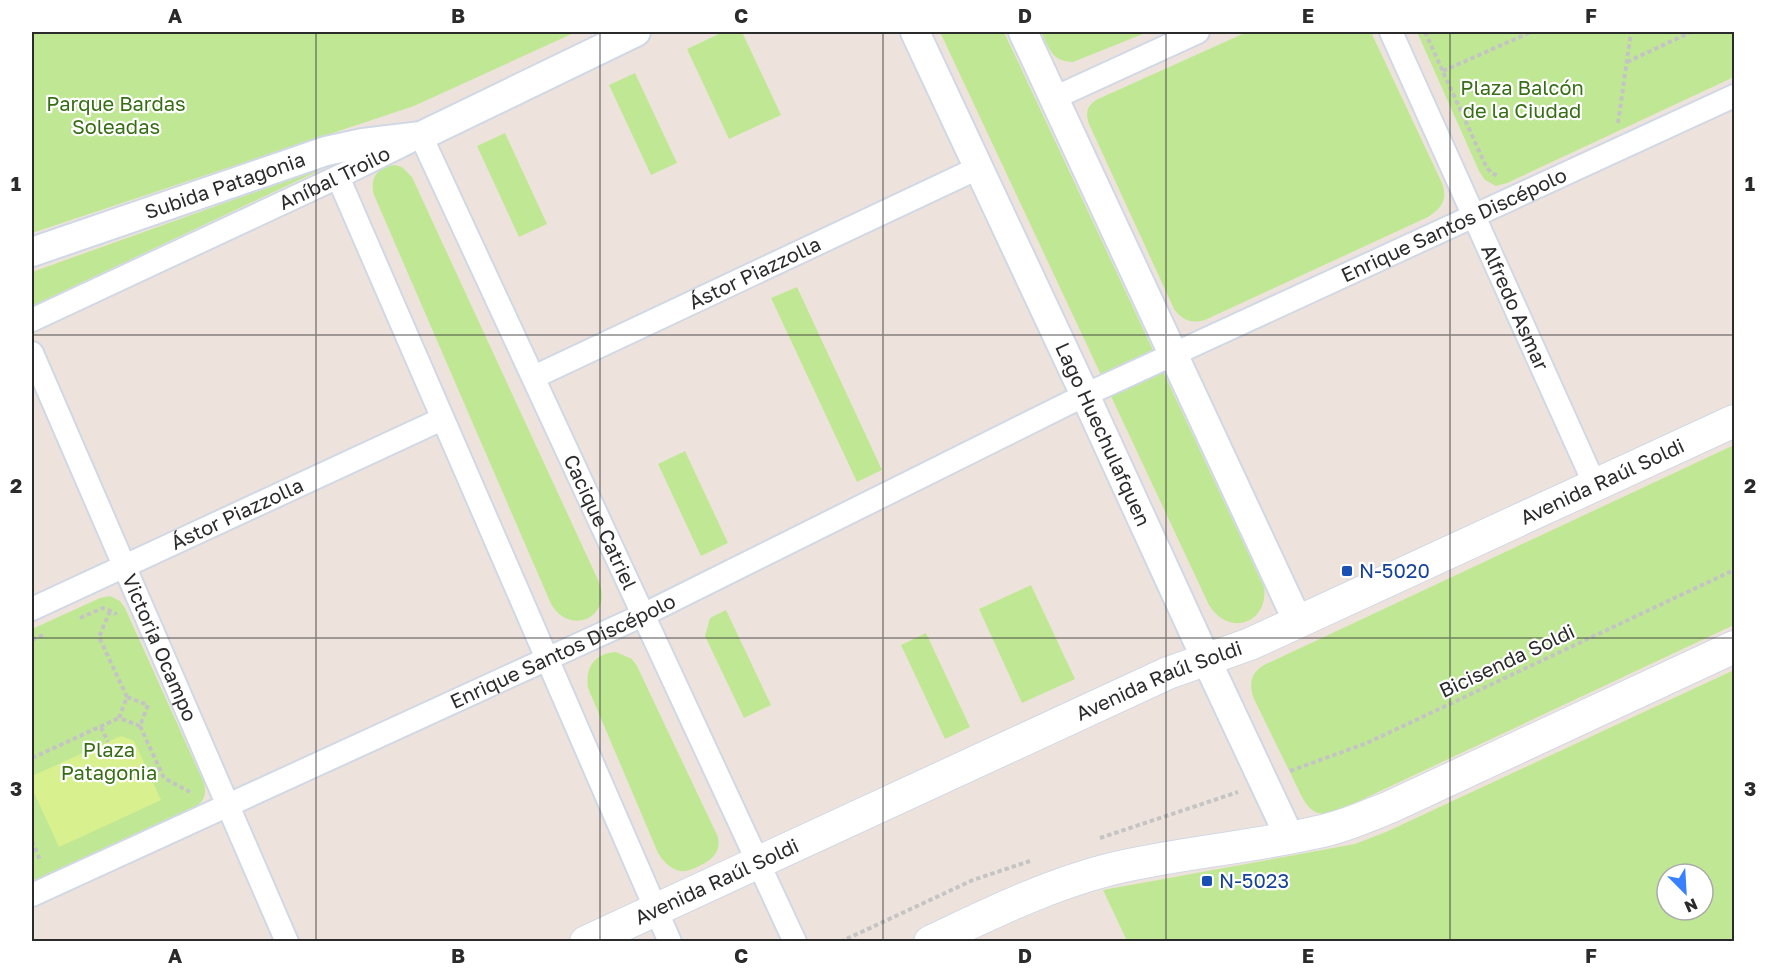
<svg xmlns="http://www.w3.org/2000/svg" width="1766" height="973" font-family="'Golos Text',sans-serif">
<rect width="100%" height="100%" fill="#eee3dc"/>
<path fill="#c0e894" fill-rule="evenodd" d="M32,32H576L414,106L32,233Z
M723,32H742L781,115L729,139L687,49Z
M940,32H1004L1264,587C1269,624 1228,637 1209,605Z
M1041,32H1148L1073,62C1052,62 1049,48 1041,32Z
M1247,32H1371L1442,183C1448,199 1442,208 1428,217L1205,320C1191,324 1182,320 1174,309L1089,124C1085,112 1087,105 1098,99Z
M1417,32H1734V77L1507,183L1496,186L1485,180L1479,171Z
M635,73L677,163L651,175L609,85Z
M505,133L547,224L519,237L477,146Z
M331,165L32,306V272Z
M395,165L402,167L412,177L599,582C613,617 570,637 551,604L374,195C369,178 378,166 395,165Z
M797,287L882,470L857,482L771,298Z
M1734,445V625L1342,809C1322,816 1313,817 1302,797L1254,699C1248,683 1251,672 1266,664Z
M685,451L728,543L701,556L658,464Z
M1031,585L1075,679L1022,703L979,609Z
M110,596L120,601L125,608L204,783C207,794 204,802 194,808L32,882V629L100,598Z
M726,610L771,705L744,718L705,636L710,618Z
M926,633L970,727L945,739L901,645Z
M616,652L632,659L637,666L718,837C721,853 712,860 699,866C693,869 687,872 680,871C670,869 663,861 658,853L588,688C585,667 595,653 616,652Z
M1734,670V941H1127L1103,890L1355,844L1386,832ZM1667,874H1703V910H1667Z"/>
<path fill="#d9f08f" d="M121,736L134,741L161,800L59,847L32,788V776Z"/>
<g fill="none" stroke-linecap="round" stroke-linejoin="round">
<g stroke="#d1d8e5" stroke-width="26">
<g id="minor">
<path id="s1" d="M1391,32L1595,485"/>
<path d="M1054,98L1198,32"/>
<path d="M338,177L670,942"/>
<path id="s2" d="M32,320L338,177L421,136L795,942"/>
<path id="s3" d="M32,353L287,942"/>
<path id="s4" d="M534,377L978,168"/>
<path id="s5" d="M32,609L442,419"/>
<path id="s6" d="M32,895L643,615L1085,395L1734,96"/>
</g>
</g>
<g stroke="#d1d8e5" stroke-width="32">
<g id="tertiary">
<path id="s7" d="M915,32L1085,395L1206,659L1290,838"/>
<path d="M1023,32L1298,622"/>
<path id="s8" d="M32,252L326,151L363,143L421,136L636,32"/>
</g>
</g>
<g stroke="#d1d8e5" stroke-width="34">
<g id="secondary">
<path id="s9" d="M586,942L1168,673L1250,644L1734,421"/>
<path d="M930,942C989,914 1048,885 1111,869C1178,853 1247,848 1313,833C1340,828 1365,817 1390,807L1734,647"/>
</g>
</g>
<path stroke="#c4c4c4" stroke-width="4" stroke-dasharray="4.5 3" stroke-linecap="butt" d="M1425,32L1485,164L1491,173L1499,176
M1627,62L1691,32
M1443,71L1531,32
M1618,123L1631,32
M110,611L99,637L127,697
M80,618L103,608L115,613L116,615
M32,640L43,635
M140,726L119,718L127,697L148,705L140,726L164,778L190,792
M101,727L108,742
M32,758L119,718
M1290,771L1367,743L1734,570
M1100,838L1238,792
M32,841L41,862
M840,942L973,880L1030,861"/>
<use href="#minor" stroke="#fff" stroke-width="22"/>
<use href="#tertiary" stroke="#fff" stroke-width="28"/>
<use href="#secondary" stroke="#fff" stroke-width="32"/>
</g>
<path fill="none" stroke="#2b2b2b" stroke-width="1.5" stroke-opacity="0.55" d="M316,32V942M600,32V942M883,32V942M1166,32V942M1450,32V942M32,335H1734M32,638H1734"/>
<g fill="#1a4fb4" stroke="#fff" stroke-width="2">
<rect x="1341" y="565" width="12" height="12" rx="3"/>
<rect x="1201" y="875" width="12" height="12" rx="3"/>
</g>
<g text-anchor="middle" stroke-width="4.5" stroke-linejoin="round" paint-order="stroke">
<g font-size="20" fill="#376e15" stroke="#fff">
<text x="1522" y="95">Plaza Balcón<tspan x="1522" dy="23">de la Ciudad</tspan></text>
<text x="116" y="111">Parque Bardas<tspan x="116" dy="23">Soleadas</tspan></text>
<text x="109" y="757">Plaza<tspan x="109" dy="23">Patagonia</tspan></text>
</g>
<g font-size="20" fill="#2b2b2b" stroke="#fff">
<text dy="7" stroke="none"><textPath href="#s2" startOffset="334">Aníbal Troilo</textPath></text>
<text dy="7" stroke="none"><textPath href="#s8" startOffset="204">Subida Patagonia</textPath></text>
<text dy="7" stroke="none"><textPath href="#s6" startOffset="1572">Enrique Santos Discépolo</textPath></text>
<text dy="7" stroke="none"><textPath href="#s4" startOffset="244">Ástor Piazzolla</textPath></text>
<text dy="7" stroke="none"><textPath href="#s1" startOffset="302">Alfredo Asmar</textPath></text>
<text dy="7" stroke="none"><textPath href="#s7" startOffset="444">Lago Huechulafquen</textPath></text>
<text dy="7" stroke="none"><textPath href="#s9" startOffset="1116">Avenida Raúl Soldi</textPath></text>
<text dy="7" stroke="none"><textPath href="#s5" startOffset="226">Ástor Piazzolla</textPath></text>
<text dy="7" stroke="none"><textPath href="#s2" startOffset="856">Cacique Catriel</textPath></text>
<text dy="7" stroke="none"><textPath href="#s3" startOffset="321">Victoria Ocampo</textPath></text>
<text dy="7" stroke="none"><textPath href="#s6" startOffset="584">Enrique Santos Discépolo</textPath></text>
<text transform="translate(1507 661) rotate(-25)" y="7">Bicisenda Soldi</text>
<text dy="7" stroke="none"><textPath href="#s9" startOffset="630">Avenida Raúl Soldi</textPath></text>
<text dy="7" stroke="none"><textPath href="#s9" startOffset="144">Avenida Raúl Soldi</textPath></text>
</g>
<g font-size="20" fill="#164399" stroke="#fff" text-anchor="start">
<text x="1359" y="578">N-5020</text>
<text x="1219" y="888">N-5023</text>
</g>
</g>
<rect width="1766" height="973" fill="none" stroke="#ffffff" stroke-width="66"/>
<g transform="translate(1685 892) rotate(156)"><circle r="28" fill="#ffffff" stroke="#aaaaaa" stroke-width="1.5"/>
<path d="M0-4.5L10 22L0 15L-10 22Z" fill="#3780ff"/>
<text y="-9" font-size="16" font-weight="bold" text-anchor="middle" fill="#2b2b2b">N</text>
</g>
<rect x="33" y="33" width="1700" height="907" fill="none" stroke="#2b2b2b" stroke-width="2"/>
<g font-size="20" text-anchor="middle" font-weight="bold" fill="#2b2b2b">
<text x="175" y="23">A</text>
<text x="458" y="23">B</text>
<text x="741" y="23">C</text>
<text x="1025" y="23">D</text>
<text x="1308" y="23">E</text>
<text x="1591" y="23">F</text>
<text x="16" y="191">1</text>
<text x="1750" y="191">1</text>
<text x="16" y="493">2</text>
<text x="1750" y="493">2</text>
<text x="16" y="796">3</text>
<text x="1750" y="796">3</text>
<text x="175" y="963">A</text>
<text x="458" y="963">B</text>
<text x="741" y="963">C</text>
<text x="1025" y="963">D</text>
<text x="1308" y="963">E</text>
<text x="1591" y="963">F</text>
</g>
</svg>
